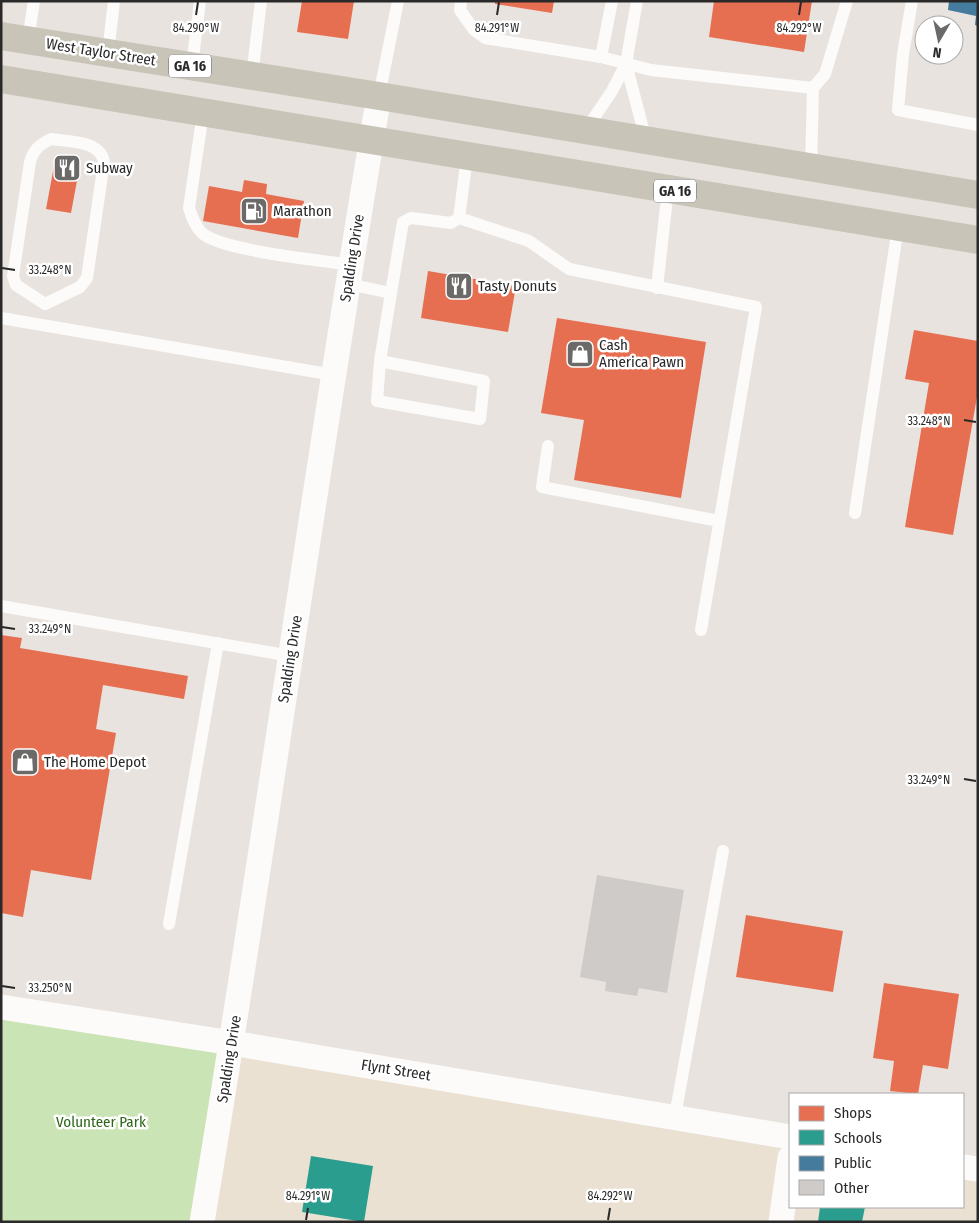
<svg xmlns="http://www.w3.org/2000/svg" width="979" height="1223" font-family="'Fira Sans Condensed',sans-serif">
<rect width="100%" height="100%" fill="#e8e3de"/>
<path fill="#ebe1d2" d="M221,1039L790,1136V1207H963V1166L978,1169V1222H190Z"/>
<path fill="#cbe4b5" d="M1,1007L221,1039L190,1222H1Z"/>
<path fill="#e76f51" d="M302,1H354L348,39L297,32Z
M495,1H554L552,13L495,4Z
M714,1H812L804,52L709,37Z
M54,166L79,170L71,213L46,209Z
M244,180L267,184L266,194L304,201L298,238L203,221L209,186L242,192Z
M428,271L516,286L508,332L421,318Z
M557,318L706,342L681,498L574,480L584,420L541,413Z
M914,330L978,341V391L953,535L905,527L929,383L905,379Z
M1,635L22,638L20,648L188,676L184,699L103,685L96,729L116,733L91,880L31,870L23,917L1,913Z
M746,915L843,931L833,992L736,977Z
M884,983L959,994L948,1069L923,1065L918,1094L890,1091L894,1061L873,1058Z"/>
<path fill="#2a9d8f" d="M311,1156L373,1166L364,1222L302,1212Z
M820,1207H865L862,1222H818Z"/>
<path fill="#457b9d" d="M949,1H978V26L975,25L976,16L948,10Z"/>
<path fill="#cfcbc8" d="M597,875L684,890L667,993L639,988L637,996L605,991L606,982L580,977Z"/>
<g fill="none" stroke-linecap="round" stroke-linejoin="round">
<path stroke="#fcfbfa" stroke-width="12" d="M461,1L460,10L474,30L485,38L601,57L612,1
M912,1L903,54L898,110L978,125
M28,40L34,1
M108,53L114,1
M601,57L651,70L813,88L825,74L847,1
M626,64L637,1
M192,66L200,1
M252,76L261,1
M379,96L398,1
M203,113L189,208C192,217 195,226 201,232C219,251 322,260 351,265
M585,131L612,91L626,64L646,140
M51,139C69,142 100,140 104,162L87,278L80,287L45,304L16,285L13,276L30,162C34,149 39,145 51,139Z
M811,168L813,88
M459,218L529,241L569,269L756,307L701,630
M348,284L391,293L403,222L411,218L451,223L459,218L467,157
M657,288L668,189
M1,318L334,375
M380,361L484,381L480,419L377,401L380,361L391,293
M548,446L542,487L719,521
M855,513L898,227
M1,606L291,656
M169,924L218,643
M675,1116L723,851"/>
<path stroke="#fcfbfa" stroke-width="25" d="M1,1007L232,1043L790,1137
M963,1167L978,1169
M202,1222C265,847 315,470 379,96
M781,1222L790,1158"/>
<path stroke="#c9c4b8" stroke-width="28" d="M1,36L379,96L978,195
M1,79L978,240"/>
</g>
<path fill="none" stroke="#292929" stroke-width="2" d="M196,15L198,2M497,15L499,2M799,15L801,2M2,268L15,270M964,420L976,422M2,627L15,629M964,779L976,781M2,986L15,988M306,1220L308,1208M608,1220L610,1208"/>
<defs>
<g id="restaurant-square" transform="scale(1.4375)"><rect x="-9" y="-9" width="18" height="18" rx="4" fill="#6c6a68" stroke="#fff"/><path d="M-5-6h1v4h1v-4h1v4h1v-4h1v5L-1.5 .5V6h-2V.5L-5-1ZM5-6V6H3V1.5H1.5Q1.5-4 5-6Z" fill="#fff"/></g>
<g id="fuel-square" transform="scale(1.4375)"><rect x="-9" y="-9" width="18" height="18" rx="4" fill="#6c6a68" stroke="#fff"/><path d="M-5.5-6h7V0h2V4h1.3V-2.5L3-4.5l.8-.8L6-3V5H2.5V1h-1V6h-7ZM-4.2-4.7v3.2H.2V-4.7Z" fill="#fff"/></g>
<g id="shop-square" transform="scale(1.4375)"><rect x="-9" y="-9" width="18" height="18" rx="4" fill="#6c6a68" stroke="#fff"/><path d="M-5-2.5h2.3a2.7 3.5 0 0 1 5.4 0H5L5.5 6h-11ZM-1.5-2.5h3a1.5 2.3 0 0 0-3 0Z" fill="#fff"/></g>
</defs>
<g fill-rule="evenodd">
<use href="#restaurant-square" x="67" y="168"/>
<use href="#fuel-square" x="254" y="211"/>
<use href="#restaurant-square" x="459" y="286"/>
<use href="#shop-square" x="580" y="354"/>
<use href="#shop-square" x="25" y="762"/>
</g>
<g text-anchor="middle" stroke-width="5" stroke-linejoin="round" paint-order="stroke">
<g fill="#fff" stroke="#696969" stroke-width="1">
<rect x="169" y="54.5" width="42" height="23" rx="4"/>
<rect x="654" y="179.5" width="42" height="23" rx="4"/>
</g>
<g font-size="14" font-weight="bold" fill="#292929">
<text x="190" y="71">GA 16</text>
<text x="675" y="196">GA 16</text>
</g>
<g font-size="15" fill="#292929" stroke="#fff">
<text transform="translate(101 52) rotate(9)" y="5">West Taylor Street</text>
<text transform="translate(352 258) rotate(-81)" y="5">Spalding Drive</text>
<text transform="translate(290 659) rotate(-81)" y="5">Spalding Drive</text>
<text transform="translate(229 1059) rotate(-81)" y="5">Spalding Drive</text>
<text transform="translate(396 1070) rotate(9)" y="5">Flynt Street</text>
</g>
<g font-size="15" fill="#292929" stroke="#fff" text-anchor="start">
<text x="86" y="173">Subway</text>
<text x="273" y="216">Marathon</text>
<text x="478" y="291">Tasty Donuts</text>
<text x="599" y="350">Cash<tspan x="599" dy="17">America Pawn</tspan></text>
<text x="44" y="767">The Home Depot</text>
</g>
<g font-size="15" fill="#2d6717" stroke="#fff">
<text x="101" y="1127">Volunteer Park</text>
</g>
</g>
<g font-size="12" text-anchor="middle" fill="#292929" stroke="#fff" stroke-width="5" stroke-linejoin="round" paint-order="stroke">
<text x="196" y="32">84.290°W</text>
<text x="497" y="32">84.291°W</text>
<text x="799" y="32">84.292°W</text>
<text x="50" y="274">33.248°N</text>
<text x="929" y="425">33.248°N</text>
<text x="50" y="633">33.249°N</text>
<text x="929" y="784">33.249°N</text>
<text x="50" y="992">33.250°N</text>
<text x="308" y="1200">84.291°W</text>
<text x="610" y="1200">84.292°W</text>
</g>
<rect width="979" height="1223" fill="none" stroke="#292929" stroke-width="5"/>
<rect x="789" y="1093" width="175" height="115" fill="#ffffff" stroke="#a9a9a9"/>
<rect x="799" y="1106" width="25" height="15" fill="#e76f51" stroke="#a9a9a9"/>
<text x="834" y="1118" font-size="15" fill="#292929">Shops</text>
<rect x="799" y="1130" width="25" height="15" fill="#2a9d8f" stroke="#a9a9a9"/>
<text x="834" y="1143" font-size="15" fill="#292929">Schools</text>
<rect x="799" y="1156" width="25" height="15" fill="#457b9d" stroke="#a9a9a9"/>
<text x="834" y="1168" font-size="15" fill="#292929">Public</text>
<rect x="799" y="1180" width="25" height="15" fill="#cfcbc8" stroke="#a9a9a9"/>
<text x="834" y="1193" font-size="15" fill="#292929">Other</text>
<g transform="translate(939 40) rotate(189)"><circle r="24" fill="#ffffff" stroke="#a9a9a9"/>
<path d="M0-4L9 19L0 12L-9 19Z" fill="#6c6a68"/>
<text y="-8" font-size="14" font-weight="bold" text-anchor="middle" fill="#292929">N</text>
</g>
</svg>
